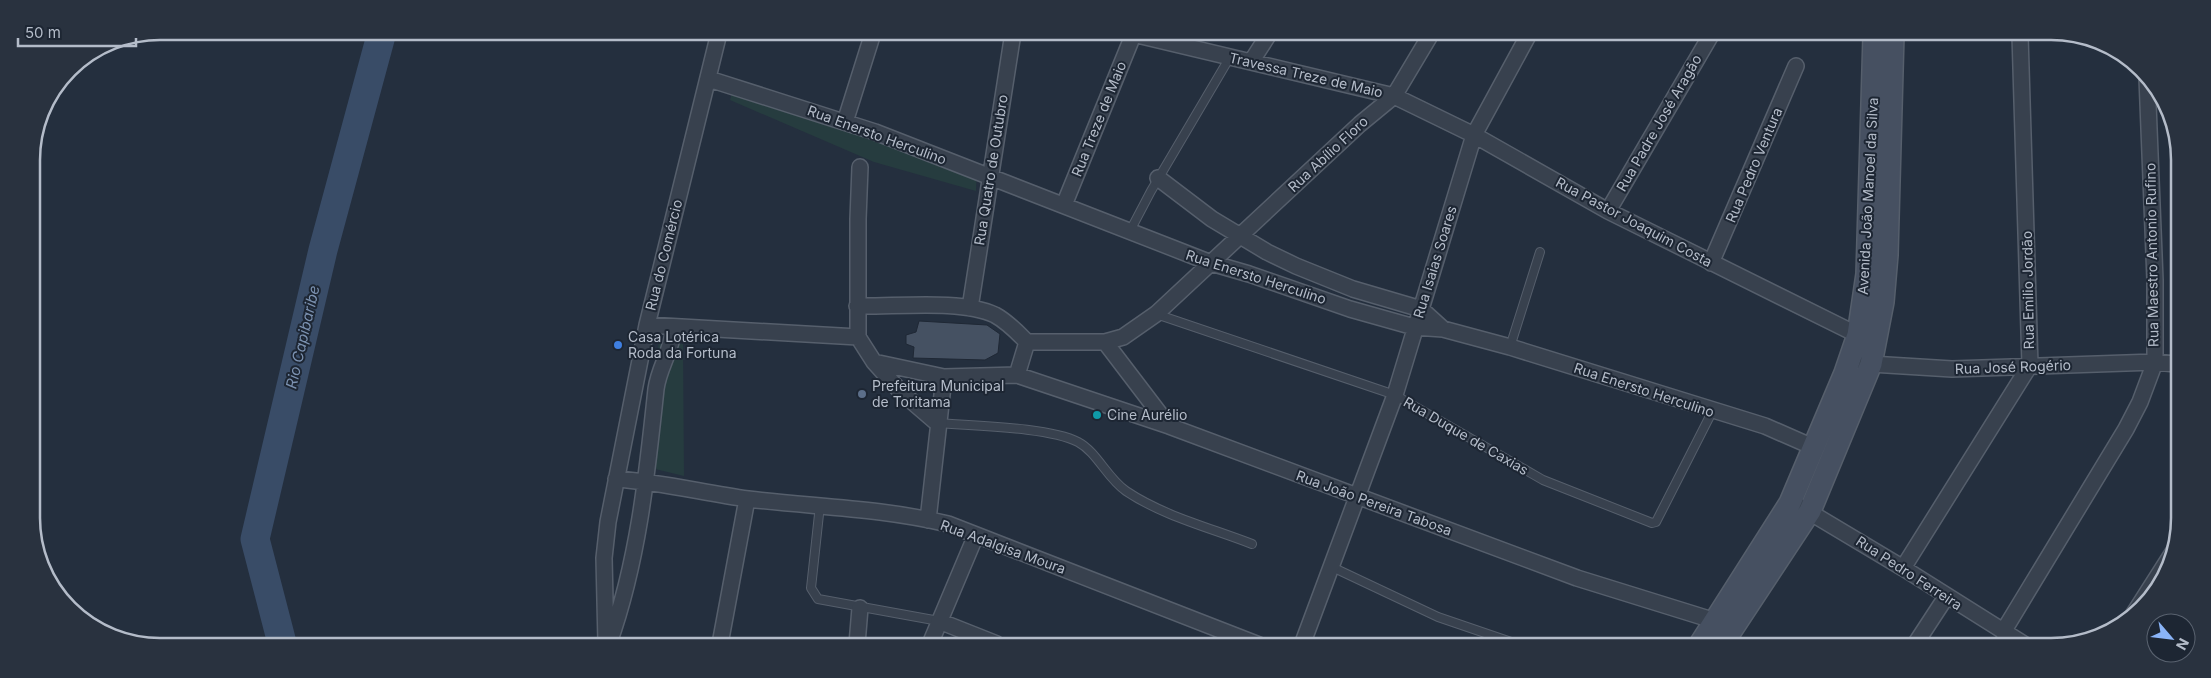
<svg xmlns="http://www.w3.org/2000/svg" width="2211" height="678" font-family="Inter,sans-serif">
<rect width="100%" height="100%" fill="#242f3e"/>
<path fill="#263c3f" d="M735,82L977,163L976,191L874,162L730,100Z
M659,342L683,344L684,476L639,465Z"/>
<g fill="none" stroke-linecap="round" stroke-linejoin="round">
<path stroke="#394c67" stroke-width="29" d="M282,643L255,539L323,250L382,32"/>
</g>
<path fill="#455162" stroke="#1f2835" d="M919,321L987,325L1000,334L998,353L985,360L913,358L914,347L906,344V335L916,332Z"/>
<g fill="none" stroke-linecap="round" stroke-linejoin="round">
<g stroke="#565f6c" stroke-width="10">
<path id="lane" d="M1130,231L1151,191L1230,57
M1156,314L1395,395L1543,480L1652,523L1656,522L1712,412
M1510,347L1540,252
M938,423C973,426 1049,427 1078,442C1097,452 1107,478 1126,491C1163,516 1211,528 1252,544
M820,505L811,588L818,599L939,621
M1332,567L1438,617L1520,645"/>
</g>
<g stroke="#565f6c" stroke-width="18">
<path id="street" d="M1133,34L1394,96L1474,135L1608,211L1866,339
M1251,62L1269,34
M709,79L875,132L1211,263L1249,274L1350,309L1414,327L1443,329L1510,347L1765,426L1813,447
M845,122L873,33
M860,167L858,219V337L874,362L901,392L937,423
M1158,178L1212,219L1267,252L1296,266L1353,289L1421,309L1443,329
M1064,205L1134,33
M1608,211L1711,35
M1711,263L1796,66
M857,306C895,307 962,299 995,315C1008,322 1017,332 1027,342H1105L1123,337L1156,314L1360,124L1394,96L1431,34
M970,308L1013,33
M647,325L858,337
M1105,342L1169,426
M1861,361L1871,364L1952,369L2155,362L2176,364
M874,362L944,377L1017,375L1027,342
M1017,375L1169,426L1577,578L1722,623
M616,479C661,482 704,493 748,499C814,507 882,508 948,524L1259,645
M1801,507L1903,568L2027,646
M928,520L944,377
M1903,568L2030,365L2020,35
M2131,618L2175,549
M939,621L997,644
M2003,632L2126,429L2140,402L2155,362V280L2147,78
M606,643L604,558L608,522L647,325L719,33
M609,643C638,562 647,475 656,389C659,367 671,353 674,328
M720,644L747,499
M857,644L860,608
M930,644L976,535
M1302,645L1395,395L1474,135L1529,34
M1914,646L1946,597"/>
</g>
<g stroke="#565f6c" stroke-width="24">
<path id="secondary" d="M1699,646L1790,503L1845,373L1858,335L1867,274L1874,35
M1721,646L1810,511L1871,364L1883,302L1887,255L1893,35"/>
</g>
<use href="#lane" stroke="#38414e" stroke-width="8"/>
<use href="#street" stroke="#38414e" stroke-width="15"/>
<use href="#secondary" stroke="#465061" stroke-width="21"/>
</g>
<circle fill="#3f7fe0" stroke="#1d2633" stroke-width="2" cx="618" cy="345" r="5"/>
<circle fill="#5c6f8a" stroke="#1d2633" stroke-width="2" cx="862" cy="394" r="5"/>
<circle fill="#0f9aa8" stroke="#1d2633" stroke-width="2" cx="1097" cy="415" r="5"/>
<g text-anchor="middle" stroke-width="4" stroke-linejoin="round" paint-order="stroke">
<g font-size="14" fill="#b4bcc9" stroke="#1d2633">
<text transform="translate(1306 75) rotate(13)" y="5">Travessa Treze de Maio</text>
<text transform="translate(1099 119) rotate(-68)" y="5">Rua Treze de Maio</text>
<text transform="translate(1659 123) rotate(-60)" y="5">Rua Padre José Aragão</text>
<text transform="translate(877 135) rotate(20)" y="5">Rua Enersto Herculino</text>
<text transform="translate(1328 154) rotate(-43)" y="5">Rua Abílio Floro</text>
<text transform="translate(1754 165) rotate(-67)" y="5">Rua Pedro Ventura</text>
<text transform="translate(991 170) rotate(-81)" y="5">Rua Quatro de Outubro</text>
<text transform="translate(1868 196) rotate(-87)" y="5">Avenida João Manoel da Silva</text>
<text transform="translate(1634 222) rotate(28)" y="5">Rua Pastor Joaquim Costa</text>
<text transform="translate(664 255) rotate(-76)" y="5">Rua do Comércio</text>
<text transform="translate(2152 255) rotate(-91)" y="5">Rua Maestro Antonio Rufino</text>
<text transform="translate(1435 262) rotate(-73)" y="5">Rua Isaias Soares</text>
<text transform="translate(1256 277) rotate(18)" y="5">Rua Enersto Herculino</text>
<text transform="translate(2028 290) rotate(-91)" y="5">Rua Emilio Jordão</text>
<text transform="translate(2013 367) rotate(-2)" y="5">Rua José Rogério</text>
<text transform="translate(1644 390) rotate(18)" y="5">Rua Enersto Herculino</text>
<text transform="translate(1466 436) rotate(30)" y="5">Rua Duque de Caxias</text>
<text transform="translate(1374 503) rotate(20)" y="5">Rua João Pereira Tabosa</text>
<text transform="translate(1003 547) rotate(20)" y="5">Rua Adalgisa Moura</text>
<text transform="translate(1909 573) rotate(33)" y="5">Rua Pedro Ferreira</text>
</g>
<g font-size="14" fill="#b4bcc9" stroke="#1d2633" text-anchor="start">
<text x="628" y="342">Casa Lotérica<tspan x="628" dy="16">Roda da Fortuna</tspan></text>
<text x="872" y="391">Prefeitura Municipal<tspan x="872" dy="16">de Toritama</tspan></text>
<text x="1107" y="420">Cine Aurélio</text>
</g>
<g font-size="15" font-style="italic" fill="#7c92b1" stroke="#1d2633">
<text transform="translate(303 337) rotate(-77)" y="5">Rio Capibaribe</text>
</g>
</g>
<path d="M0 0H2211V678H0ZM160 40H2051A120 120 0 0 1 2171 160V518A120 120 0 0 1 2051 638H160A120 120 0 0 1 40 518V160A120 120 0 0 1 160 40Z" fill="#29323f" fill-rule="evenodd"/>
<path fill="none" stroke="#b4bcc9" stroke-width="2.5" d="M160 40H2051A120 120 0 0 1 2171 160V518A120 120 0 0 1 2051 638H160A120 120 0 0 1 40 518V160A120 120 0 0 1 160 40Z"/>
<g transform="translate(2171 638) rotate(118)"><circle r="24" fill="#1d2633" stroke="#59626f"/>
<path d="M0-4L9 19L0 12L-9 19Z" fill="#8ab4f8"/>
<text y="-8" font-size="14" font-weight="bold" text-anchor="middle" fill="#b4bcc9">N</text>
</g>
<path d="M18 38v8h118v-8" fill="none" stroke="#b4bcc9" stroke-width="2.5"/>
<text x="25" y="38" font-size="15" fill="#b4bcc9" stroke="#1d2633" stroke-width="4" paint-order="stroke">50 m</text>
</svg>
